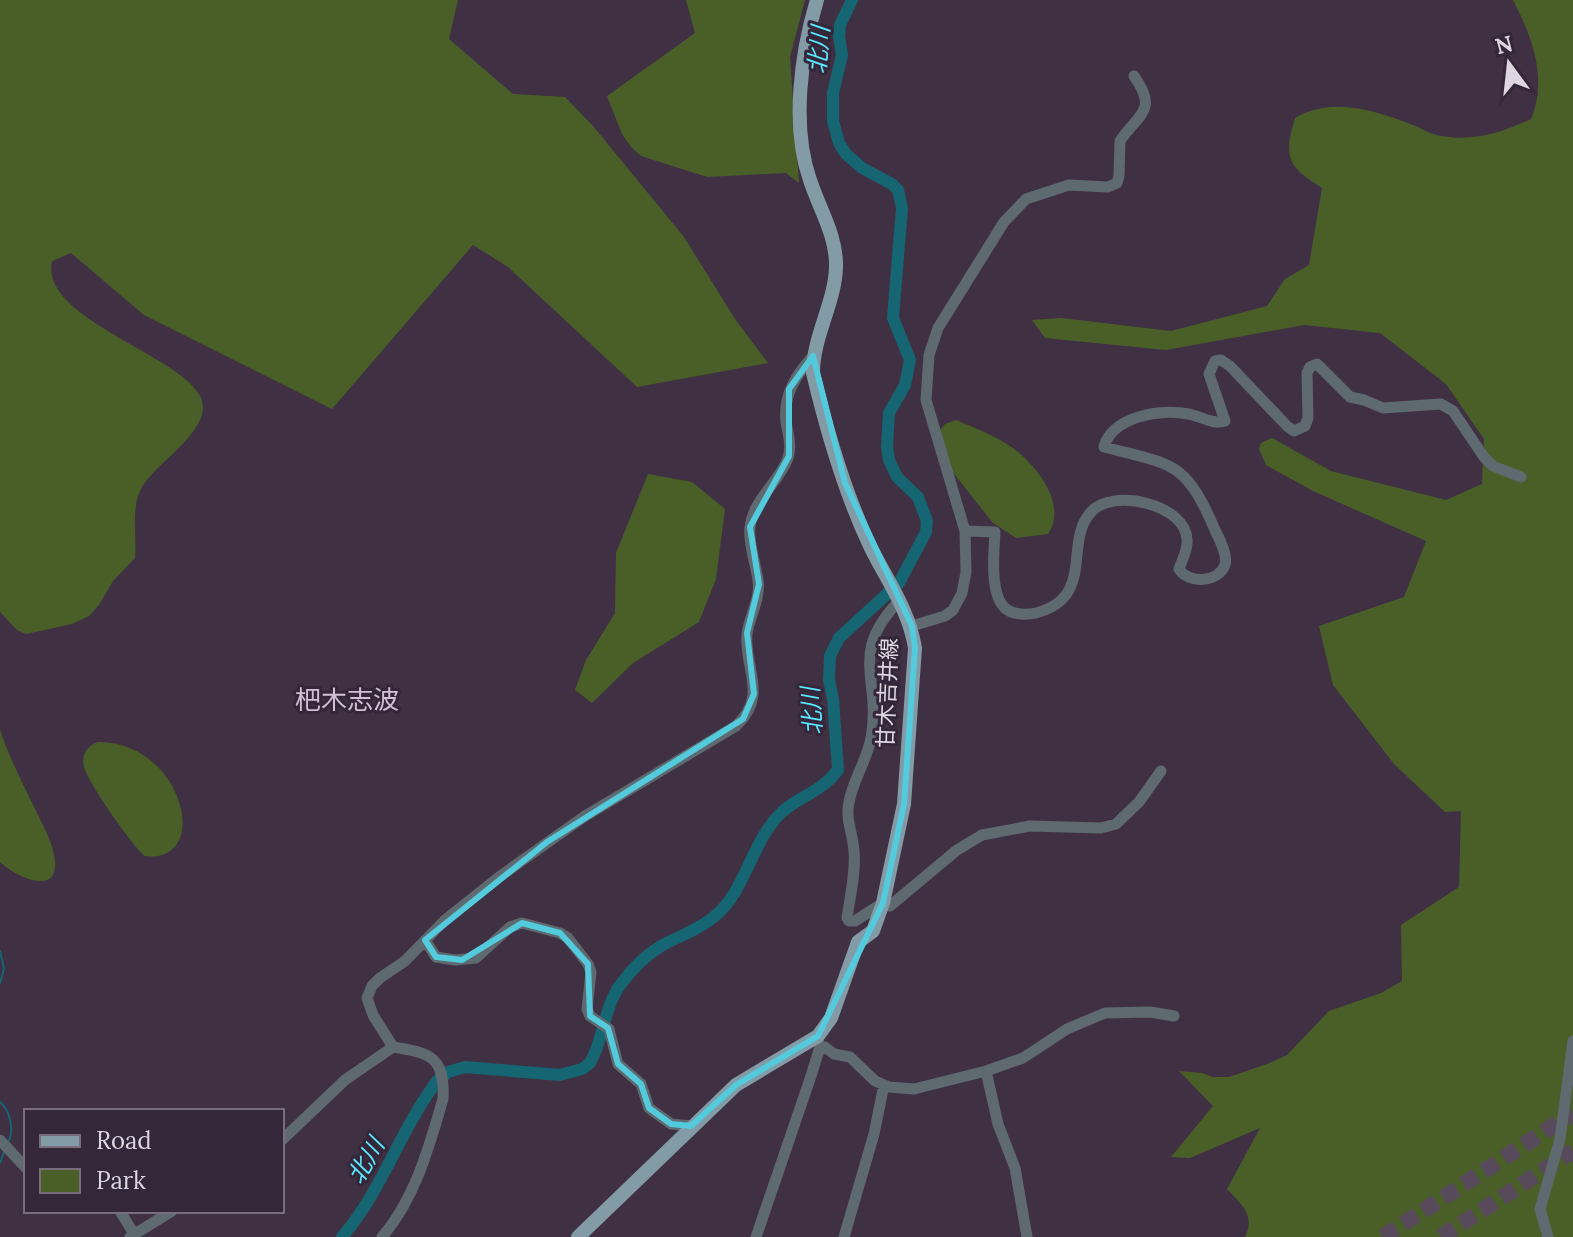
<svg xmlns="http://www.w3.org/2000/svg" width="1573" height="1237" font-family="Lora,'Noto Sans JP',serif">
<rect width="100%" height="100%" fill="#3f3143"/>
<path fill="#4a5f28" d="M0,0H458L449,39L513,94L565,97L593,126L684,237L735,319L768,363L637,387L508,267L473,245L332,409L144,315L71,253L52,261C39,317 174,353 199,394C220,428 152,463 140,491C131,511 137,536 135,558L113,581L99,605L89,616L72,624L26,634L17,630L0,612Z
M686,0H805L790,57L799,183L786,173L707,177L641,156L631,147L622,134L607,96L695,33Z
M1513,0H1573V1237H1245C1256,1215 1241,1204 1227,1189L1260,1128L1190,1158L1171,1157L1213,1106L1179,1071L1202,1073L1213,1077H1229L1267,1064L1287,1055L1329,1011L1381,993L1402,981L1401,925L1459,887L1461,811L1445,812L1394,764L1333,685L1319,626L1404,597L1426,541L1313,491L1266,465L1259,449L1261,443L1272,438L1331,471L1446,500L1482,484L1484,439L1446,384L1380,333L1304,325L1166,350L1045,338L1032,320L1061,318L1171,331L1267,306L1285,279L1309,265L1322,188C1288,167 1283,158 1295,118C1334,96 1375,111 1413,125C1423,129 1432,135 1442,136C1473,142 1504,132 1531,119C1548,78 1532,37 1513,0Z
M956,420C975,428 996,436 1013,448C1037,466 1068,505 1048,534L1016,538L993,523L951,470L940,431L945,424Z
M648,474L692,482L725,509L716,579L699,622L633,663L592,703L575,690L586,660L615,613L616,553Z
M0,730C9,757 23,784 35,809C43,826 53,842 55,861C58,898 13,875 0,862Z
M98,742C185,742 212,865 145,856C133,847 87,781 84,767C81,755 87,746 98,742Z"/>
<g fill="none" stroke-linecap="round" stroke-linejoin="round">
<path stroke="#156572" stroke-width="2" d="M0,951L4,969L0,983
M0,1102C10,1111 14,1128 9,1141
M0,1163L5,1150"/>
<path stroke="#156572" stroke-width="12" d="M342,1237C382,1191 400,1130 437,1081L448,1072L465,1067L560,1075L582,1069L590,1063C604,1039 604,1006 621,984C632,969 646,955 661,946C679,936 699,930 715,916C744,892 750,849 776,818C794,797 819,795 838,770L833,699L829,680L830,656L839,638L899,583L926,532L927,521L918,497L897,477L889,460L887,447L889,413L905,385L910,360L893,318L902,208L898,190L892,184L862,168L846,154L839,143L833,121V93L842,55L839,36L840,25L852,0"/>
<path stroke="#574a5b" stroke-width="16" stroke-dasharray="16 8" stroke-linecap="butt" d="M1383,1237L1573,1113
M1441,1237L1573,1151"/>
<path stroke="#5e6a6f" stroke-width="11" d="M965,531L995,532C994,552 989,595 1006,609C1014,615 1027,615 1036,613C1096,597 1063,543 1091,512C1113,487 1187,505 1187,540C1188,550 1182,560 1179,569C1188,584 1218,583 1225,565C1228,555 1220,540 1215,530C1185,460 1173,465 1104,447C1112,417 1160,408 1188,414C1201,416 1212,425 1225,421L1209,374L1215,361L1221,360L1230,366L1287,426L1294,431L1305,426L1308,418L1307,373L1310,367L1317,364L1350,397L1364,400L1383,408L1441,404L1453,411L1484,457L1493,466L1521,477
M900,600C847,654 882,678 871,738C867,760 853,780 849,802C845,819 853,834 854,851C856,873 850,896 847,918L849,921H855L883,903L890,906L957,850L982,835L1030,826L1101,828L1116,824L1139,802L1161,771
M912,626L945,616L953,610L962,593L966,572L965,531L926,400L929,355L938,328L1004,222L1026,199L1069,185L1108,187L1117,183L1119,176L1120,141C1138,114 1159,111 1134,76
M425,940L436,957L455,960L476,958L510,927L522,923L560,933L568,938L588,964L591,972L587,1009L590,1016L609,1029L618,1064L641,1084L649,1108L671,1124L691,1126
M393,1047L373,1015L367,998L372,986L380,978L405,961L445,920L499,877L585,816L736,726C769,695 744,670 747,634C749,617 761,598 758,581C756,563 748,545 750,527C753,499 779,483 788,458C792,445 788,434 786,422C783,395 796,375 813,356
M820,1047H825L834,1054L850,1057L875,1081L889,1087L914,1089L986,1071L1023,1058L1067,1029L1105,1013L1150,1012L1174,1016
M986,1071L998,1124L1015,1168L1027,1237
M0,1140L26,1168
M282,1140L345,1080L393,1047C430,1053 445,1056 443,1099C429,1147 415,1199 382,1237
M120,1211L134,1234
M130,1237L172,1211
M756,1237L811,1076L820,1047L818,1040
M844,1237L874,1134L884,1085
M1548,1237L1540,1209L1560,1139L1573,1041"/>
<path stroke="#839ba6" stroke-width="14" d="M578,1237L736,1085L818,1036L831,1018L858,942L873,931L883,903L904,804L915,648C909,610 888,582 871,548C845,494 827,432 813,373C813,336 835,303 836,267C837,236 819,208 810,180C791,126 801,53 817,0"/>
</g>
<path fill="none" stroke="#53cbdc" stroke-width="6" stroke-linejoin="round" d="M813,356L845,483L912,626L915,648L904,804L883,903L818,1036L736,1085L691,1126L671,1124L649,1108L641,1084L618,1064L608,1028L590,1016L588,964L560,933L522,923L462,960L436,957L425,940L547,842L743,719L754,694L747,633L759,584L750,527L789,456V389Z"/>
<g text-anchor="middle" stroke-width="6" stroke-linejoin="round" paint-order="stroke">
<g font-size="22" fill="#ded6e1" stroke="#342739">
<text transform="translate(887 693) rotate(-88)" y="8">甘木吉井線</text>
</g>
<g font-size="24" font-style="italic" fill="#5be7ff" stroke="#342739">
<text transform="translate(819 50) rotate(-85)" y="8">北川</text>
<text transform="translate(812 711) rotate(-94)" y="8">北川</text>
<text transform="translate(366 1161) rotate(-60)" y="8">北川</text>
</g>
<g font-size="26" fill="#d0bfd6" stroke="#342739">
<text x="347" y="709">杷木志波</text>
</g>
</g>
<rect x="24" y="1109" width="260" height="104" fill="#342739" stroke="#786d7c" stroke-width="2"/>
<rect x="40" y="1135" width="40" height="12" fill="#839ba6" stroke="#786d7c" stroke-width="2"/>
<text x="96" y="1149" font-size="24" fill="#ded6e1">Road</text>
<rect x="40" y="1169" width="40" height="24" fill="#4a5f28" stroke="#786d7c" stroke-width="2"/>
<text x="96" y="1189" font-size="24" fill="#ded6e1">Park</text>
<g transform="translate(1509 64) rotate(345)" stroke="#342739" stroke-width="6" paint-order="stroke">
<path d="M0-6L14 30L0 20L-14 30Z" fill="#ded6e1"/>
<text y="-12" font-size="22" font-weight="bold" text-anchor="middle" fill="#ded6e1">N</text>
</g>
</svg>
